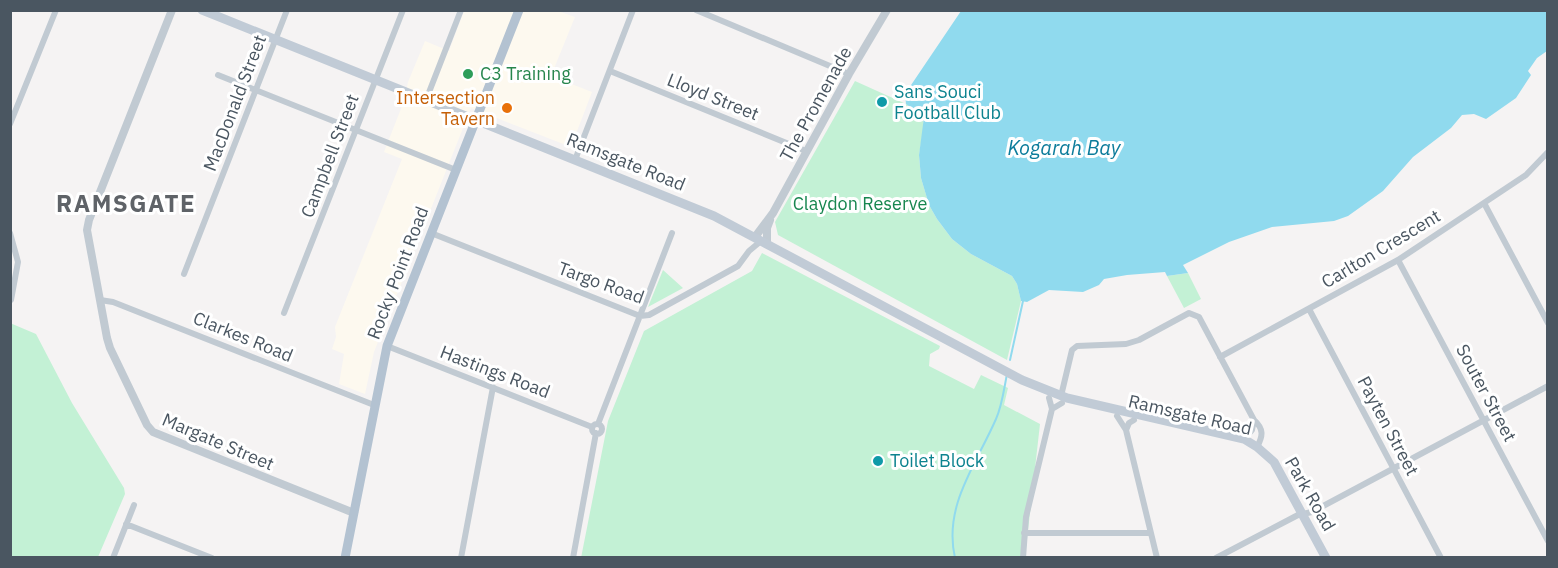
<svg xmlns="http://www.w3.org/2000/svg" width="1558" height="568" font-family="'IBM Plex Sans',sans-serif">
<rect width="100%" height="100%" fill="#f5f3f3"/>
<path fill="#fdf9ef" d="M464,11H558L575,17L551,76L592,92L571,147L471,108L374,352L365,394L339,384L344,354L332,349L336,337L335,327L402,159L384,152L404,101L408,82L425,41L449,51Z"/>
<path fill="#c3f1d5" d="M855,81L906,104L922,114L924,125L919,155L921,178L929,205L937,219L952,239L971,254L1012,276L1017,284L1021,301L1007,360L778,235L775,222Z
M762,253L940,346L939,349L930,354L929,366L974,389L981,375L1008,388L1004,405L1040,424L1025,557L581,558L608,421L644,331L752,271Z
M663,270L683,288L648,307Z
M1188,273L1201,299L1184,308L1167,276Z
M10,323L36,334L72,403L124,488L125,494L98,557H11Z"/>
<path fill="#90daee" d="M961,11H1547V51L1537,58L1528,71L1531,75L1516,98L1486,119L1474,114L1462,115L1451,128L1413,157L1383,191L1348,216L1334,221L1272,227L1229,242L1183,265L1188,273L1167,276L1165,272L1127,275L1104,279L1099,285L1083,292L1049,290L1027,302L1021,301L1017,284L1012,276L971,254L952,239L937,219L929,205L921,178L919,155L924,117L906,104L905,94Z"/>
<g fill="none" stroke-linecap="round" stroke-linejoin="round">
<path stroke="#90daee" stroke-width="2" d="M1010,360L1023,301
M955,558C943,506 976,465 996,419C1002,406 1004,389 1007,374"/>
<path stroke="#c1cad2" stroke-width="6" d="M696,10L849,74
M610,71L806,151
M218,75L456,170
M426,100L461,10
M10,124L56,10
M575,160L633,10
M1484,203L1548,323
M10,233L18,262L11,300
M431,233L640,316L649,315L738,266L749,251L761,241
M1398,260L1548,541
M184,274L287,10
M100,300L113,302L374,405
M1309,309L1441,558
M284,313L403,10
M387,346L592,427
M1220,357L1398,260L1526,175L1548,152
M1061,396L1072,350L1077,346L1126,344L1139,340L1189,313L1199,317L1254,420C1264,429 1263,436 1257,447
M1052,409L1062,403
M1117,416L1126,430L1157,558
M598,424L672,233
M592 429a5 5 0 1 1 10 0a5 5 0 1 1-10 0Z
M1126,430L1129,423L1134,420
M1244,439L1252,430L1254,420
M126,524L212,558
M1024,533H1150
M113,558L134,505
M461,558L493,387
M573,558L596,433
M1023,558L1026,517L1052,409L1049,398
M1216,558L1298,515L1312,512L1548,386"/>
<path stroke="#c1cad2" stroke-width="8" d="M172,10L89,220L87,230L107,338L110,348L147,425L153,432L354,513
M755,237L773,213L849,74L887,10
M767,244V228L770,220"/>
<path stroke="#c1cbd6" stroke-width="9" d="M202,10L714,216L1022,380L1067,398L1244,439L1257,447L1274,462L1326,558"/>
<path stroke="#b3c2d1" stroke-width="9" d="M345,558L387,346L519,10"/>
</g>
<circle fill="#2e9e5b" stroke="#fff" stroke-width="2" cx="468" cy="74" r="6"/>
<g fill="#0f9aa8" stroke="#fff" stroke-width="2">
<circle cx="882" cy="102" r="6"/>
<circle cx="878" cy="461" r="6"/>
</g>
<circle fill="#e8710a" stroke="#fff" stroke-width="2" cx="507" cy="108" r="6"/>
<g text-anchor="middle" stroke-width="6" stroke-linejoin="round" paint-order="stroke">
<g font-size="18" fill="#27864d" stroke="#fff" text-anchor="start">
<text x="480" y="80">C3 Training</text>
</g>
<g font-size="18" fill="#0d838f" stroke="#fff" text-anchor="start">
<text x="894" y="98">Sans Souci<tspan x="894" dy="21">Football Club</tspan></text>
<text x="890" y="467">Toilet Block</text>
</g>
<g font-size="18" fill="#4a5661" stroke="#fff">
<text transform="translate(713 97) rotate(22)" y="6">Lloyd Street</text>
<text transform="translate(235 103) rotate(-69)" y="6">MacDonald Street</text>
<text transform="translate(816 104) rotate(-61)" y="6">The Promenade</text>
<text transform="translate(330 156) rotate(-69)" y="6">Campbell Street</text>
<text transform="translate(626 162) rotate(22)" y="6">Ramsgate Road</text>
<text transform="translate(1381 249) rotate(-31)" y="6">Carlton Crescent</text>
<text transform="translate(398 273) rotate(-69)" y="6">Rocky Point Road</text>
<text transform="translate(601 283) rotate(20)" y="6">Targo Road</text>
<text transform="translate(243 337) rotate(22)" y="6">Clarkes Road</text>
<text transform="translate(495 372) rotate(21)" y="6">Hastings Road</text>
<text transform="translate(1486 393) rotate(62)" y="6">Souter Street</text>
<text transform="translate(1190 415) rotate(13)" y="6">Ramsgate Road</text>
<text transform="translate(1388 426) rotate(62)" y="6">Payten Street</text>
<text transform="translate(218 442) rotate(23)" y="6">Margate Street</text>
<text transform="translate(1310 494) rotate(60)" y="6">Park Road</text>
</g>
<g font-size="18" fill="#c56008" stroke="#fff" text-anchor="end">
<text x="495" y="104">Intersection<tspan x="495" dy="21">Tavern</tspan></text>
</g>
<g font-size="18" fill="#17864f" stroke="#fff">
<text x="860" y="210">Claydon Reserve</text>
</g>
<g font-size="20" font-style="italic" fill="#0c7c9b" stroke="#fff">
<text x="1064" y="155">Kogarah Bay</text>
</g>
<g font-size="24" font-weight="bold" letter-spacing="1.5" fill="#5f6368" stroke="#fff">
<text x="126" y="212">RAMSGATE</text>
</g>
</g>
<rect width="1558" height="568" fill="none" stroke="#4a5661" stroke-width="24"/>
</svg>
